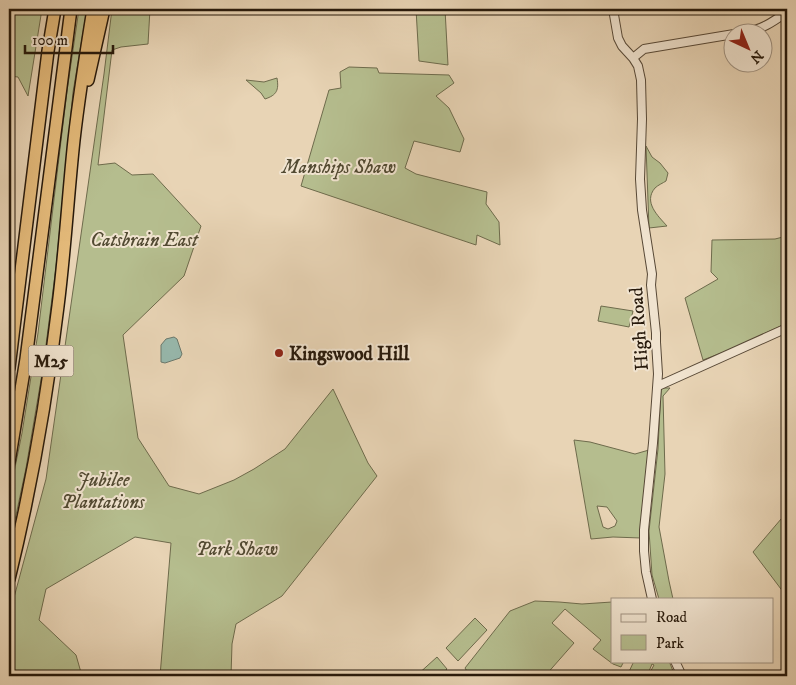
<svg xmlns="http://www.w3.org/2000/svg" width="796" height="685" font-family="'IM FELL DW Pica',serif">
<rect width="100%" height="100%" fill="#e8d4b5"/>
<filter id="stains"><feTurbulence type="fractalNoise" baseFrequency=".004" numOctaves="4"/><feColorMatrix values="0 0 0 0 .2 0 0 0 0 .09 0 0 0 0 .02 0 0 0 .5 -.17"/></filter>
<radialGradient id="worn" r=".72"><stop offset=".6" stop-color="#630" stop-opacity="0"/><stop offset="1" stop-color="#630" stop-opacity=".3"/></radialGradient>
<path fill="#b5bd8e" stroke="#6e6b4c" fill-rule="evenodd" d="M9,9H42L28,96L18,77L9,76Z
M79,9H87L73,92L56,267L43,368L26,468L9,548V497L22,433L38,333L67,91Z
M112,9H150L148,44L121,47L112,50L98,165L115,163L132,175L153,174L201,226L184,276L123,335L138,438L169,486L199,494L234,480L254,469L285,449L333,389L368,463L377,476L282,596L236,624L232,644L231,676H160L171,543L135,537L46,589L39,620L76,655L82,676H9V616L46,479L104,74Z
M416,9H445L448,65L419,61Z
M349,67L377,68L379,73L449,75L454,83L436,96L449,108L464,139L460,152L414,141L405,168L416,174L487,192L486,204L499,222L500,245L477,235L476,245L301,186L329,90L341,88L340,72Z
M277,78C279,90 277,95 265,99L261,93L246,80L264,82Z
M646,146L652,157L660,163L668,173L666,181C663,183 658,185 655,188C643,202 658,216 667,226L649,228Z
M787,236V254L785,255L787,261V323L729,350L703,360L685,298L718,279L711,272L712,240L775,239Z
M601,306L633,311L629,327L598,321Z
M661,388H670L663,396L665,474L659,527L669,581L673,599H659L652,575L649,531L658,449Z
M574,440L590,442L635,454L649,450L641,538L613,537L591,539ZM597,506L607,507L617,521L615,526L608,529L603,527Z
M787,512V597L753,552Z
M535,601L559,602L582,604L612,602V661H624L621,667L613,664L593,649L601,640L565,609L552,623L574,643L545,676H470L465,668L510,611Z
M475,618L487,630L458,661L446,648Z
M437,657L447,669L439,676H416Z
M634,661H669L675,676H648L654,665L652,664L647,676H627Z"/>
<path fill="#97b8ac" stroke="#6a786c" d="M174,337L177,339L182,354L180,358L165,363L161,362V345L166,339Z"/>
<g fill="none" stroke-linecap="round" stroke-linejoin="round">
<g stroke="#574836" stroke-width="10">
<path id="minor" d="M613,9L618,38L622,46L633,58L638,66L641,80L642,119L640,179L642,210L652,274L651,285L656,333V342L658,374L653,443L644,530V551L646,572L652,599
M745,32C762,30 774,21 787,12
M633,58L644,49L734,34
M658,386L787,328
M675,661L682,676"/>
</g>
<g stroke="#27190b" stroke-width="14">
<path id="highway" d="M88,80L104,9
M9,368L48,51L55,9
M9,462L26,359L71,9
M9,579C31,489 47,398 58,306C65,251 68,196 74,140C79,96 86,52 93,9"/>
</g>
<use href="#minor" stroke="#f0e3cf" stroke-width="8"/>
<use href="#highway" stroke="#e4ba7a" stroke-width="11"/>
</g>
<circle fill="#8f2418" stroke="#f0e3cf" stroke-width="2" cx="279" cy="353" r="5"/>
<g text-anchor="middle" stroke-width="4" stroke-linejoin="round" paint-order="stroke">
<rect fill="#f0e3cf" stroke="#635646" stroke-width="1" x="28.5" y="345.5" width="45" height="31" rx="4"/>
<g font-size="18" font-weight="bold" fill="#27190b">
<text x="51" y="367">M25</text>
</g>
<g font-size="19" font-style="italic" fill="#524a32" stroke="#f0e3cf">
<text x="339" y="173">Manships Shaw</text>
<text x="144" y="246">Catsbrain East</text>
<text x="103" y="486">Jubilee<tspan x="103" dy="22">Plantations</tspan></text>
<text x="237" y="555">Park Shaw</text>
</g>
<g font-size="19" fill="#27190b" stroke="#f0e3cf">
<text transform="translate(638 329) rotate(-94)" y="7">High Road</text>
</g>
<g font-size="19" font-weight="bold" fill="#27190b" stroke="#f0e3cf" text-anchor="start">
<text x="289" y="360">Kingswood Hill</text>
</g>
</g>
<rect width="796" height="685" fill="none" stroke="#e8d4b5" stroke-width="30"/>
<rect x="10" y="10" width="776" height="665" fill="none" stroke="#27190b" stroke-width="2.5"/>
<rect x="15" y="15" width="766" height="655" fill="none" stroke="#27190b"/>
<rect x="611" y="598" width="162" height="65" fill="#f0e3cf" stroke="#a09281"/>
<rect x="621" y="614" width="25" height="8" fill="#f0e3cf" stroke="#a09281"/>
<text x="656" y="622" font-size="15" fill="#27190b">Road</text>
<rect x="621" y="635" width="25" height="15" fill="#b5bd8e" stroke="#a09281"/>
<text x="656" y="648" font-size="15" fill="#27190b">Park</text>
<g transform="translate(748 48) rotate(136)"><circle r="24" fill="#f0e3cf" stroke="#a09281"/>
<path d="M0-4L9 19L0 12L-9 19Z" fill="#8f2418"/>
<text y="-8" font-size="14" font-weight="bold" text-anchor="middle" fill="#27190b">N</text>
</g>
<path d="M25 45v8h88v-8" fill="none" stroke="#27190b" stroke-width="2.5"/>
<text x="32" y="45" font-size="15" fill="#27190b" stroke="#f0e3cf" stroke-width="4" paint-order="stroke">100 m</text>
<rect width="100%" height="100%" filter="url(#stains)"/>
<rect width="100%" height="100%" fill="url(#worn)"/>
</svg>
